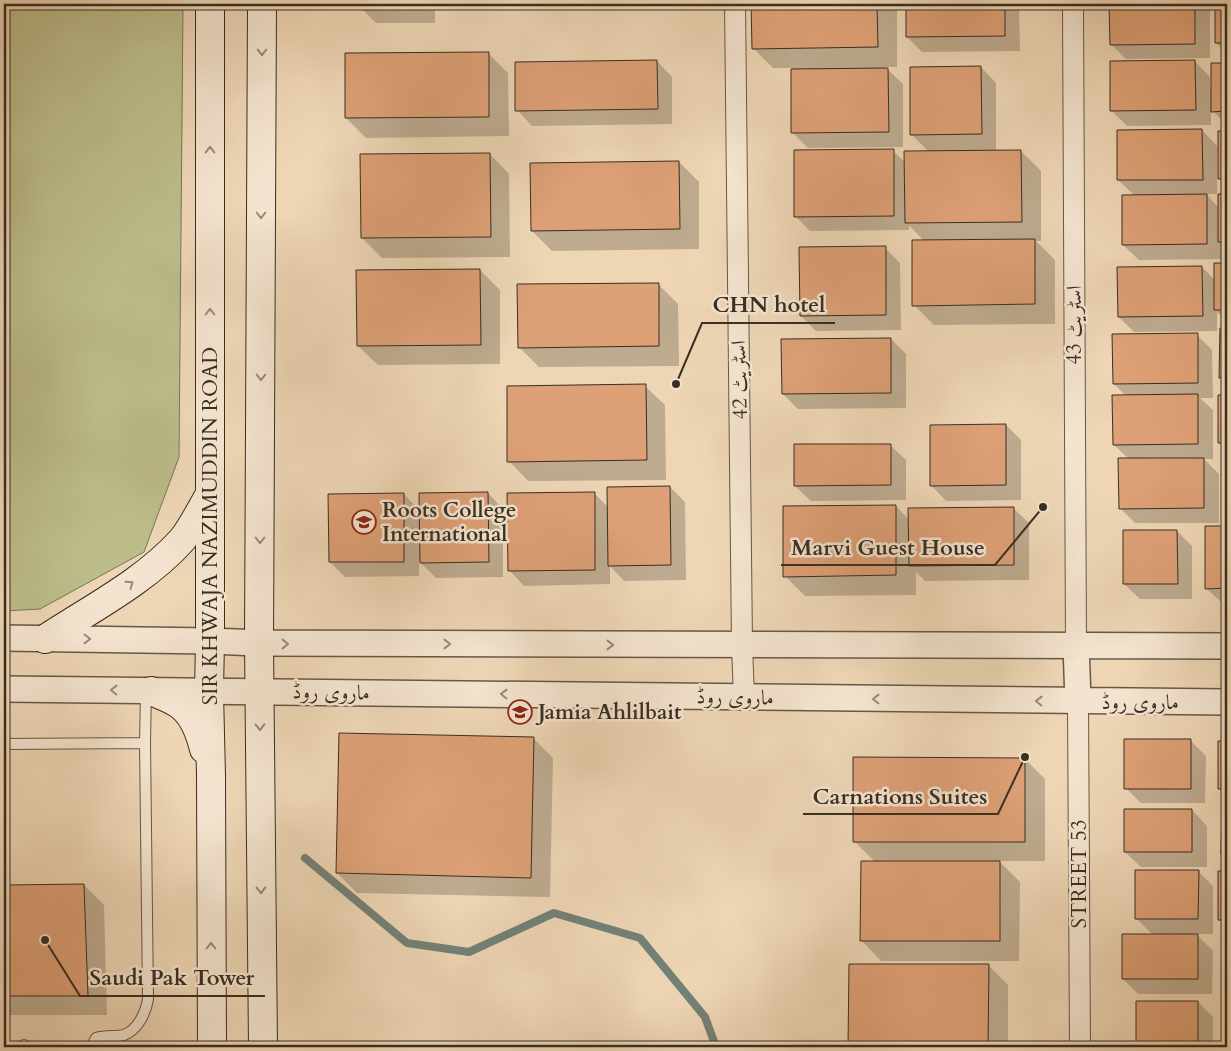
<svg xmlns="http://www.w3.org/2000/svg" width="1231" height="1051" font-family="Cardo,Amiri,serif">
<rect width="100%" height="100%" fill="#eed6b5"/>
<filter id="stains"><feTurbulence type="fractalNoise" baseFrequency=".004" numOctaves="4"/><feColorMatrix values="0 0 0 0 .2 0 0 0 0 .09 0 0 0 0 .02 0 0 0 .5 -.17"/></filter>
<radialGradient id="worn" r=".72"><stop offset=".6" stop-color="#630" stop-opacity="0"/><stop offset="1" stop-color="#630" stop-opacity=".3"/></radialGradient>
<path fill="#bcbd8b" stroke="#7a7656" d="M4,4H183L179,457L144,552L40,609L4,611Z"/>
<path fill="#0003" d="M361,4H435V23H376L361,8Z
M752,4H897V67H885L903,84V147L808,148L792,132V68H773L753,48Z
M907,4H1019L1020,51L922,52L907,37Z
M1111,4H1203L1210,10V58L1126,59L1111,44Z
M1216,4H1227V54L1216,43Z
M488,53L508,73L509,136L366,138L346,118Z
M657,61L672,77V124L532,126L517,110Z
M1195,61L1210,77V89H1213V65H1227V126L1211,109V125L1127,126L1112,111Z
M981,67L996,83V152L1021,151L1041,171V241H1036L1055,260V324L934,325L914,305L924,241L909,225V230L810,231L795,216L893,151L906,163L929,152L912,135Z
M1202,130L1217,146V194H1206L1219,208V195H1227V249L1222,244V259L1139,260L1123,245L1135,196L1118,180Z
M1220,132H1227V186L1220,178Z
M490,154L509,174L510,257L382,258L362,238Z
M679,162L699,182V249L552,251L532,231Z
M885,248L900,263L901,330L816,331L801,316Z
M1216,264H1227V321L1217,312V331L1134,332L1119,317L1202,267L1216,281Z
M480,270L500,290V364L378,365L358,346Z
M658,284L678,304L679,366L539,367L519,347Z
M1221,329H1227V385L1220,378Z
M1197,335L1212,350L1213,398H1200L1213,410V459H1204L1219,474V523H1135L1120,508L1129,459L1114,445L1126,396L1114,384Z
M891,339L906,354V408L798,409L783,394Z
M645,386L665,405L666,480L528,481L509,461Z
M1219,396H1227V450L1219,442Z
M1006,425L1021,440V500L946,501L931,485Z
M890,445L906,460V500L811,501L795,486Z
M1225,459H1227V508L1225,506Z
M670,487L685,502L686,580L624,581L610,566V584L524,586L509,570L594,493L608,507Z
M488,493L503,509V577L436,578L419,561V576L345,577L330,562L404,494L420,511Z
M896,506L910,521L1013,508L1029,523V580L925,581L916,572V595L805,596L785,576Z
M1206,527H1227V603H1222L1206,588Z
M1177,531L1192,546V599H1140L1124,584Z
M533,738L553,758L550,897L357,893L337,873Z
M1190,740L1206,756L1205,803H1141L1126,788Z
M1219,742H1227V796L1219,788Z
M1025,759L1045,779V861H999L1020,882L1019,961H881L862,941L875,862L854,841Z
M1223,808H1227V858L1223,853Z
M1192,810L1207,826V867H1141L1125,852Z
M1198,871L1213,886V934H1196L1213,951L1212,994H1138L1123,979L1153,935L1136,918Z
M1219,872H1227V928L1219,920Z
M84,885L104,905L107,1015H4V886Z
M1224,940H1227V986L1224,983Z
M988,965L1008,985V1047H850V966Z
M1138,1002H1198L1213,1017V1047H1137Z"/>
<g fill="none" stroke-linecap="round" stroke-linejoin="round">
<path stroke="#738177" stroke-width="8" d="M305,858L407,943L469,952L554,913L640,938L705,1017L716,1047"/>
</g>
<path fill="#dea076" stroke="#392e22" d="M360,4H421V8L360,9Z
M751,4H877L878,47L752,49Z
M906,4H1005V36L906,37Z
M1109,4H1195V44L1110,45Z
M1215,4H1227V43H1215Z
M489,52V117L345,118V53Z
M657,60L658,109L515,111V62Z
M1195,60L1196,110L1110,111V61Z
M1211,63H1227V111L1211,112Z
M981,66L982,134L910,135V67Z
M888,68L889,132L791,133V69Z
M1202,129L1203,180H1117V130Z
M1218,131H1227V179H1218Z
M894,149V216L794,217V150Z
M1021,150L1022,222L905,223L904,151Z
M490,153L491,237L361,238L360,154Z
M679,161L680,229L531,231L530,163Z
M1207,194V244L1122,245V195Z
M1218,194H1227V242H1218Z
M1035,239V304L912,306V240Z
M886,246V315L800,316L799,247Z
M1214,263H1227V310H1214Z
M1202,266L1203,316L1118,317L1117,267Z
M480,269L481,345L357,346L356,270Z
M659,283V346L518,348L517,284Z
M1220,328H1227V378H1219Z
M1198,333V383L1113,384L1112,334Z
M891,338V393L782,394L781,339Z
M646,384L647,460L507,462V386Z
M1198,394V444L1113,445L1112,395Z
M1218,395H1227V443H1218Z
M1006,424V485L930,486V425Z
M794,444H891V485L794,486Z
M1118,458H1204V508L1119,509Z
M1224,458H1227V506H1224Z
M670,486L671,565L608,566L607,487Z
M488,492L489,562L420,563L419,493Z
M595,492V570L508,571L507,493Z
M404,493V562H329L328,494Z
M896,505V575L783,577V506Z
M1014,507V565L909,566L908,508Z
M1205,526H1227V588L1205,589Z
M1123,530H1177L1178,584H1123Z
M339,733L534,737L531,878L336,873Z
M1124,739H1191V789H1124Z
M1218,741H1227V789H1218Z
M853,757L1025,758V842H853Z
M1222,806H1227V854H1221Z
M1124,809H1192V852H1124Z
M861,861H1000V941H860Z
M1135,870H1199L1198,919H1135Z
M1218,871H1227V920H1218Z
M84,884L88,996H4V885Z
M1122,934H1198V979H1122Z
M1223,939H1227V983H1223Z
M849,964H989L988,1047H848Z
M1136,1001H1198V1047H1136Z"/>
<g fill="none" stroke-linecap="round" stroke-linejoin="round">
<g stroke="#665847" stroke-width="12">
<path id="service" d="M4,744L145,743
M24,1047V1045
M93,1047V1044L96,1038C106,1035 115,1037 124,1035C138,1030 146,1012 148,999L145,743L146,691"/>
</g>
<g stroke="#665847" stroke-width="22">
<path id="minor" d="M735,4L742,645L744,697
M1073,4L1076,645
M1078,701L1080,1047"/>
</g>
<g stroke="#665847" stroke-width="28">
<path id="tertiary" d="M4,638L210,641L259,643L1227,646
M1076,645L1078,701
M4,689L1227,702"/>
</g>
<g stroke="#392e22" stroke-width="30">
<path id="secondary" d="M210,4V641L209,692L211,775L212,1047
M262,4L259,643L263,1047
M45,639C92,608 144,582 182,540C192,528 202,507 210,494
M151,691C160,695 172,699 180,705C194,715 200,733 204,749"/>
</g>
<use href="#service" stroke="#f4e4cf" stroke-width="10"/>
<use href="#minor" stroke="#f4e4cf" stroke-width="20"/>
<use href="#tertiary" stroke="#f4e4cf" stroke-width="25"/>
<use href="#secondary" stroke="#f4e4cf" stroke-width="28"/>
</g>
<defs><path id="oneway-chevron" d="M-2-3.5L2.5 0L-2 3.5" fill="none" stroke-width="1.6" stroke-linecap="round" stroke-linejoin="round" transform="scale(1.25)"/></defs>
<g stroke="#968978">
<use href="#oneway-chevron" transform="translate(262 52) rotate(90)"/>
<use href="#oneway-chevron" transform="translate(210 150) rotate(-90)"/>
<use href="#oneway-chevron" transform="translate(261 215) rotate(90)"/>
<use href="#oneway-chevron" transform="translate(210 312) rotate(-90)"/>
<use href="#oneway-chevron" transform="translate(261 377) rotate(90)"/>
<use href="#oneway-chevron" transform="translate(260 540) rotate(90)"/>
<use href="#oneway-chevron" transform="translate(130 584) rotate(-35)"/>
<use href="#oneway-chevron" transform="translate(87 639) rotate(1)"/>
<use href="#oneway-chevron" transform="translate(285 644)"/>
<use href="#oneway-chevron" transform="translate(447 644)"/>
<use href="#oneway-chevron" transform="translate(610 645)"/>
<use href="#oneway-chevron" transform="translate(114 690) rotate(-179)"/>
<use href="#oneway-chevron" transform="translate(504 694) rotate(-179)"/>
<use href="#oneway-chevron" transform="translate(876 699) rotate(-179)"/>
<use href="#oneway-chevron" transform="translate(1039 701) rotate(-179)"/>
<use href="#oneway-chevron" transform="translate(260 727) rotate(89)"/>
<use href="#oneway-chevron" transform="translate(261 890) rotate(89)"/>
<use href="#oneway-chevron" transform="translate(211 946) rotate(-90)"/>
</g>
<defs>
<g id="university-ring" transform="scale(1.25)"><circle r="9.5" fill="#f4e4cf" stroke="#8f2418" stroke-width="1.5"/><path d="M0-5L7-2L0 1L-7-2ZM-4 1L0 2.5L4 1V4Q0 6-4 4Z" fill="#8f2418"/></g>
</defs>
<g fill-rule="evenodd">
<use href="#university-ring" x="364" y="522"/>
<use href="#university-ring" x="520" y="712"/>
</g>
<g text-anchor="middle" stroke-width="5" stroke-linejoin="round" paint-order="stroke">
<g font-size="21" fill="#392e22" stroke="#f4e4cf">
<text transform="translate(1074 325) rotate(-90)" y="7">اسٹریٹ 43</text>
<text transform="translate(739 380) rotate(-91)" y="7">اسٹریٹ 42</text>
<text transform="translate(210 526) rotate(-90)" y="7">SIR KHWAJA NAZIMUDDIN ROAD</text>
<text transform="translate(331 692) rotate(1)" y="7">ماروی روڈ</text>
<text transform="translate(735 697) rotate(1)" y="7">ماروی روڈ</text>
<text x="1140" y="709">ماروی روڈ</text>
<text transform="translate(1079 874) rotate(-90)" y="7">STREET 53</text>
</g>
<g font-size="21" font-weight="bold" fill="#392e22" stroke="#f4e4cf" text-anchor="start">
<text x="382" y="517">Roots College<tspan x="382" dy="24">International</tspan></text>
<text x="538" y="719">Jamia Ahlilbait</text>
</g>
</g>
<path fill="none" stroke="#392e22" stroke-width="2" d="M676 384L702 323H835M1043 507L995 565H781M1025 757L998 814H803M45 940L80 996H265"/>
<g fill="#392e22" stroke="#f4e4cf" stroke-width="2">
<circle cx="676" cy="384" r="5"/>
<circle cx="1043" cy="507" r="5"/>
<circle cx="1025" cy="757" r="5"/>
<circle cx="45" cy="940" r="5"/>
</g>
<g font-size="22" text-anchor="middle" font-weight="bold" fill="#392e22" stroke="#f4e4cf" stroke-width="5" stroke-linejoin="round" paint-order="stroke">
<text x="769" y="312">CHN hotel</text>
<text x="888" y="555">Marvi Guest House</text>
<text x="900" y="804">Carnations Suites</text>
<text x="172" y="985">Saudi Pak Tower</text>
</g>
<rect width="1231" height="1051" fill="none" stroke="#eed6b5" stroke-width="20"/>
<rect x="5" y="5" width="1221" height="1041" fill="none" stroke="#392e22" stroke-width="2.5"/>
<rect x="10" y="10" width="1211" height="1031" fill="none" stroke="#392e22"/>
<rect width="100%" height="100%" filter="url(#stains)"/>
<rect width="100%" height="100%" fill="url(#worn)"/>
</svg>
